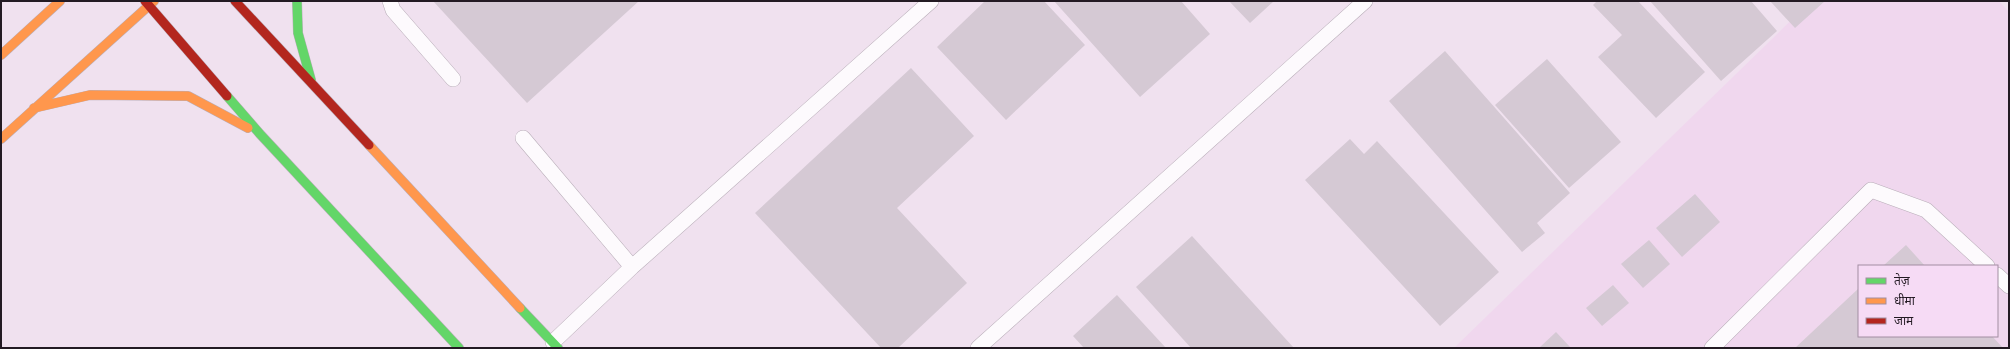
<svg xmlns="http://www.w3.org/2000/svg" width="2010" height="349" font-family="'DejaVu Sans','Noto Sans Devanagari',sans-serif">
<rect width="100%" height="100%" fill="#f0e1ef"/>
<path fill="#f0d7ee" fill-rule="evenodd" d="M1811,1H1999L2009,12V348H1454ZM1859,266H1997V336H1859Z"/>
<path fill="#d5c9d4" d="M433,1H639L527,103Z
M985,1H1044L1085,45L1006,120L937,47Z
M1054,1H1181L1210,34L1140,97Z
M1229,1H1274L1250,23Z
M1597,1H1638L1705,72L1656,118L1598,57L1622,35L1593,5Z
M1650,1H1751L1777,31L1721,81Z
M1770,1H1825L1795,28Z
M1445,51L1570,193L1537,223L1545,233L1522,252L1389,101Z
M1547,59L1621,142L1569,188L1495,105Z
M911,68L974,136L897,208L967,283L898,348H881L755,213Z
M1350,139L1364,154L1377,141L1499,272L1440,326L1305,180Z
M1695,194L1720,222L1682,257L1656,228Z
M1192,236L1294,348H1191L1136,287Z
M1649,240L1670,264L1643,288L1621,264Z
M1906,245L1925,266H1883Z
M1613,285L1629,303L1602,326L1586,308Z
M1859,288V336H1992L2003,348H1795Z
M1117,295L1166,348H1084L1073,336Z
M1556,332L1571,348H1539Z"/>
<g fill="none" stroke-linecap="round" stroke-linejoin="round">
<g stroke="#b9aeb9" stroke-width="16">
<path id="lane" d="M390,1L393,10L453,79
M523,138L632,267
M1997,275L2009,286
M553,342L632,267L931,1
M978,348L1365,1
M1712,348L1871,190L1926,210L1987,266"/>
</g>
<g stroke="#b9aeb9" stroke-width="10">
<path id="fast" d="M297,1L298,33L311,80
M227,96L260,134L459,348
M520,308L558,348"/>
</g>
<g stroke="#b9aeb9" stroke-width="10">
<path id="slow" d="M1,55L60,1
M34,108L90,95L188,96L248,128
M1,139L154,1
M369,145L520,308"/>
</g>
<g stroke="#b9aeb9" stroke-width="10">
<path id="jam" d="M145,1L227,96
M235,1L369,145"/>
</g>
<use href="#lane" stroke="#fdfafd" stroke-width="15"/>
<use href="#fast" stroke="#63d668" stroke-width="9"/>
<use href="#slow" stroke="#ff974d" stroke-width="9"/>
<use href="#jam" stroke="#b3261e" stroke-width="9"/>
</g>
<rect width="2010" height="349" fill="none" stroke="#231a23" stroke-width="4"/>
<rect x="1858" y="265" width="140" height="72" fill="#f6dbf5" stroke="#a28ea1"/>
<rect x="1866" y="278" width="20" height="6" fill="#63d668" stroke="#a28ea1"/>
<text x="1894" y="285" font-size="12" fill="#231a23">तेज़</text>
<rect x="1866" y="298" width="20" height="6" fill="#ff974d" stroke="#a28ea1"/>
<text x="1894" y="305" font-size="12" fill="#231a23">धीमा</text>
<rect x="1866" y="318" width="20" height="6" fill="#b3261e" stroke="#a28ea1"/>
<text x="1894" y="325" font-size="12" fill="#231a23">जाम</text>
</svg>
